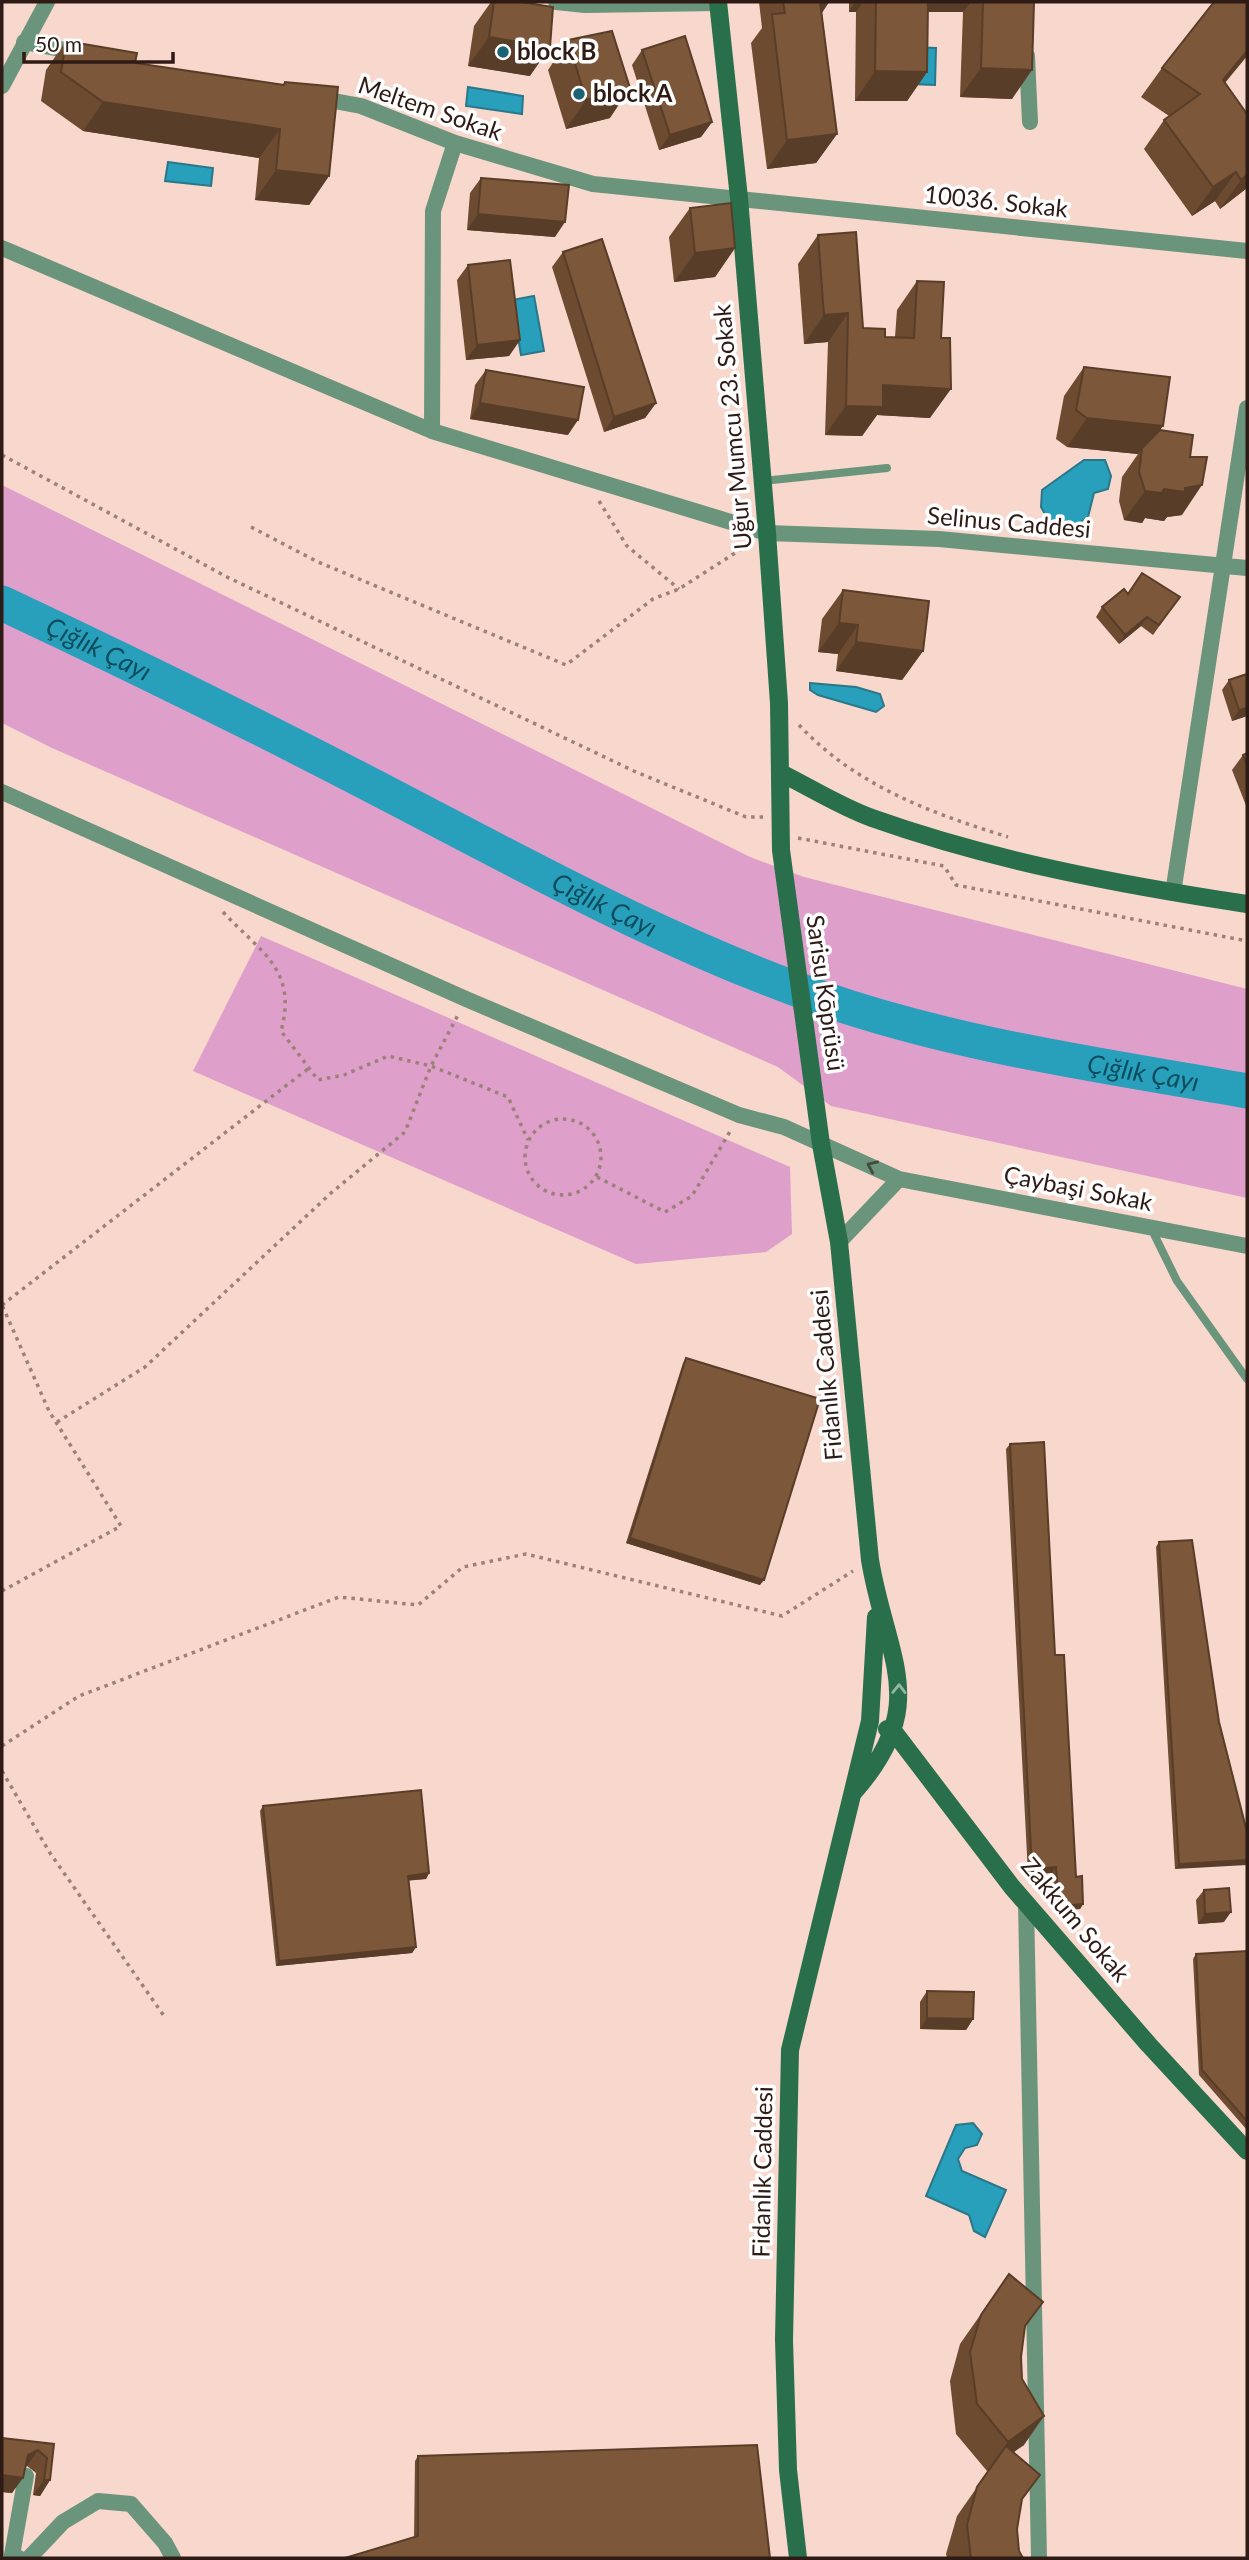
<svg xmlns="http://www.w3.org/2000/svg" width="1249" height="2560" font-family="Lato,sans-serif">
<rect width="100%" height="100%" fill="#f8d7cc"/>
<path fill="#de9fcb" d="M2,485L750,857L804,877L1247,989V1198L831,1106L778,1067L52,748L2,723Z
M261,936L790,1167L792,1234L766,1252L636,1264L193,1071Z"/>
<path fill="#289fbb" stroke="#2a7789" stroke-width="2" d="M911,47L936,48L935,85L910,84Z
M468,87L523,96L522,114L466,106Z
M168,162L213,168L211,186L165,181Z
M534,296L544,351L521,355L512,300Z
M1084,460H1105L1111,476L1108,489L1094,493L1088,517L1072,528L1050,523L1041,507L1042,490Z
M810,683L856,687L880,694L884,706L876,712L818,695L810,690Z
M973,2123L982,2134L977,2145L965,2148L958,2159L962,2171L1006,2190L985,2237L974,2231L969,2215L926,2196L956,2125Z"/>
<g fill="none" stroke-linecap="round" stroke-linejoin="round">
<path stroke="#289fbb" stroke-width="35" id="s1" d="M2,603C134,665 266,730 396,798C534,870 670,945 818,997C958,1046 1102,1065 1247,1091"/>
<path stroke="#9c8178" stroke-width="3.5" stroke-dasharray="3.5 5" stroke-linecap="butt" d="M2,455L227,577L636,772L746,817H763
M599,501L627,546L679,589
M251,527L318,562L566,665L653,599L679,589L746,546
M799,725C856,786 931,813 1008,837
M798,838L944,866L956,885L1247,941
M223,912C260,952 298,969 281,1031L318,1080L344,1075L388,1056L431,1066L508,1097L528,1140
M525 1157a38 38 0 1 1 76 0a38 38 0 1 1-76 0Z
M597,1177L665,1212L692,1196L732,1128
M2,1305L309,1068
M57,1422L145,1367L331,1193L405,1132L431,1066L459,1013
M2,1591L121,1526L49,1411L2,1305
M2,1746L79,1696L339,1597L418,1605L463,1567L526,1554L782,1616L853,1571
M2,1771L50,1853L164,2016"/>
<path stroke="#6a947b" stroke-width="8" d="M763,481L887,468
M1151,1228L1177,1281L1247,1379"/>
<path stroke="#6a947b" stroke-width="16" d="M556,2L585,5L718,3
M24,42L80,53
M1027,56L1030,122
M2,86L47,2
M318,98L361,106L455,143L593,184L1247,251
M2,248L432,431L767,533L939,539L1247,568
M432,431L433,211L455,143
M2,792L466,999L739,1115L784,1127L899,1179L839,1242
M1173,893L1247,408
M899,1179L1247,1246
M1026,1903L1039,2558
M19,2558L12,2555L26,2476
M29,2558L63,2522L98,2501L131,2504L165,2543L173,2558"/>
<path stroke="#296f4b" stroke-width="18" d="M718,2L739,198L767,533L779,703L781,850L821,1144L839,1242L870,1560C887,1661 932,1704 853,1793
M781,773C811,788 841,807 872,818C993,861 1121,885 1247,904
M887,1729L894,1732L1012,1887L1149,2045L1247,2151
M798,2558L788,2470L784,2340L790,2050L870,1721L876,1617"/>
</g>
<path fill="#6c4b31" d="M491,2H521L530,76L468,66L474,26Z
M759,2H829L822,13L837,134L816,163L767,169L751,43L762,28Z
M849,2H1034L1012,99L960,97L963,12H928L927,72L907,101H855L856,12H849Z
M568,40L610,118L566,129L548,70Z
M66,41L135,63L283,85L285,82L329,176L309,205L255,200L259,158L83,131L41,101L46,70Z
M642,50L712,122L701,137L659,150L632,65Z
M1247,56L1225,83L1247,188L1220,209L1215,201L1192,216L1144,149L1164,120L1169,116L1141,97L1162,68Z
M481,178L555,237L467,230L470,193Z
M690,208L735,248L715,277L674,282L669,237Z
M818,235L863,328L885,337H895L897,310L917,281L930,418L877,415L862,436L825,435L828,342L804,344L798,264Z
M563,252L656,403L645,418L604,432L552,267Z
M468,265L520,340L509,356L466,360L457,280Z
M1084,367L1160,430L1182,515L1167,517L1164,521L1145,518L1142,523L1124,520L1119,501L1122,477L1138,454L1067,447L1056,439L1064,396Z
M486,370L568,435L470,419L475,385Z
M843,590L923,651L902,680L836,671L838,654L818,652L822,619Z
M1128,594L1180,597L1153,635L1141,626L1119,644L1096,617L1102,607Z
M1229,680L1247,716L1232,721L1222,690Z
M1247,753V808L1232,770L1243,755Z
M686,1358L760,1585L626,1543L683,1363Z
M1010,1444L1055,1655L1076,1877L1083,1904L1080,1909L1055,1911L1052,1873L1028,1874L1006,1449Z
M1159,1542L1247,1832L1175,1869L1156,1547Z
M263,1806L429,1873L426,1879L409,1880L416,1947L412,1953L276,1966L260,1811Z
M1204,1890L1224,1922L1198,1924L1196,1900Z
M1247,1951V2130L1199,2075L1193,1959L1196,1954Z
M927,1991L973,2019L966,2030L920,2029V2002Z
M1009,2274L1025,2328L1021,2357L1024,2445L1013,2452L1040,2475L1022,2500L1017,2529L1019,2551L1023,2558H947L946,2554L957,2516L989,2470L987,2471L956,2434L950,2381L960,2344Z
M2,2438L54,2444L50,2480L40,2496L33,2495L36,2473L27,2466H26L12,2493L2,2492Z
M418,2456L770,2558L414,2538L415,2461Z"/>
<path fill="#583d28" d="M817,2H829L813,25Z
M855,2H863L856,12H849Z
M915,2H971L963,12H908Z
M489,37L550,47L530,76L468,66Z
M1247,51V56L1202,109L1223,80Z
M981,68L1032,70L1012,99L960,97Z
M875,71L927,72L907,101H855Z
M630,88L610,118L566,129L586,100Z
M103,102L280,129L259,158L83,131Z
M712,122L701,137L659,150L670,135Z
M837,134L816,163L767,169L787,140Z
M276,170L329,176L309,205L255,200Z
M1236,172L1215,201L1192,216L1213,187Z
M1247,175V188L1220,209L1241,180Z
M478,214L565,222L555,237L467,230Z
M735,248L715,277L674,282L695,253Z
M848,313L828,342L804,344L824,315Z
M520,340L509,356L466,360L477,345Z
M883,385L951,389L930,418L877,415L862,436L825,435L846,406Z
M480,403L578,420L568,435L470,419Z
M656,403L645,418L604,432L614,417Z
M1087,418L1163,426L1143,455L1142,448L1138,454L1067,447Z
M1202,485L1182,515L1167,517L1164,521L1145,518L1142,523L1124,520L1145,491Z
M1147,617L1141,626L1119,644L1125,635Z
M839,623L858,625L838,654L818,652Z
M856,642L923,651L902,680L836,671Z
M1247,708V716L1232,721L1239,710Z
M630,1538L764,1580L760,1585L626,1543Z
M1247,1860V1865L1175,1869L1179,1864Z
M1056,1867L1052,1873L1028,1874L1032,1869Z
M429,1873L426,1879L405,1881L408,1876Z
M1083,1904L1080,1909L1055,1911L1059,1906Z
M1231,1912L1224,1922L1198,1924L1205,1914Z
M416,1947L412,1953L276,1966L279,1961Z
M927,2018L973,2019L966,2030L920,2029Z
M1044,2416L1024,2445L987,2471L1008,2442Z
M38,2450L27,2466L18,2470L28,2455Z
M2,2475L23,2478L12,2493L2,2492Z
M44,2480H50L40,2496L33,2495Z"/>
<path fill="#7d5739" stroke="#583d28" stroke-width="2" d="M494,2H521L553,7L550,47L489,37Z
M783,2H820L837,134L787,140L772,14L785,13Z
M876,2H928L927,72L875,71Z
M983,2H1034L1032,70L981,68Z
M1214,2H1247V51L1223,80L1247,114V175L1241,180L1236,172L1213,187L1164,120L1200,94L1162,68Z
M612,31L630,88L586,100L568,40Z
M685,36L712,122L670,135L642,50Z
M66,41L137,53L135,63L284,85L285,82L338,87L329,176L276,170L280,129L103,102L61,72Z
M481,178L569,185L565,222L478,214Z
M731,203L735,248L695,253L690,208Z
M856,232L863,328L885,329V337L914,338L917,281L944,282L941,338H950L951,389L883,385V407L846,406L848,313L824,315L818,235Z
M602,239L656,403L614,417L563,252Z
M510,260L520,340L477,345L468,265Z
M1084,367L1170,377L1163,426L1087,418L1076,410Z
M486,370L584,387L578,420L480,403Z
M1160,430L1193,435L1190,457H1207L1202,485L1185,488V492L1164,489L1162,493L1145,491L1139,472L1142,448Z
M1142,573L1180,597L1159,625L1147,617L1125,635L1102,607L1124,589L1128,594Z
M843,590L929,601L923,651L856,642L858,625L839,623Z
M1247,674V708L1239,710L1229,680Z
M1247,753V766L1243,755Z
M686,1358L820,1399L764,1580L630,1538Z
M1044,1442L1055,1655H1064L1076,1877L1082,1876L1083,1904L1059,1906L1056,1867L1032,1869L1010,1444Z
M1192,1540L1219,1722L1247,1832V1860L1179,1864L1159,1542Z
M421,1790L429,1873L408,1876L416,1947L279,1961L263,1806Z
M1229,1888L1231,1912L1205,1914L1204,1890Z
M1247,1951V2121L1202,2070L1196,1954Z
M927,1991L974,1992L973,2019L927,2018Z
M1009,2274L1043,2302L1025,2326L1021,2357L1022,2379L1044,2416L1008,2442L977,2404L970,2352L981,2315Z
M2,2438L54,2444L50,2480H44L47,2458L38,2450L28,2455L23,2478L2,2475Z
M757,2445L770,2558H345L418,2536V2456Z
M1006,2446L1040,2475L1022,2499L1017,2529L1019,2551L1023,2558H971L967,2525L977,2487Z"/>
<defs><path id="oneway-chevron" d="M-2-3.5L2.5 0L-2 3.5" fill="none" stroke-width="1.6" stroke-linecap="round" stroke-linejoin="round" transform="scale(1.75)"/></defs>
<use stroke="#474b3e" href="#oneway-chevron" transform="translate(872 1166) rotate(-156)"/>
<use stroke="#94b7a5" href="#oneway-chevron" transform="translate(899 1689) rotate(-89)"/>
<g fill="#1d6273" stroke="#fff" stroke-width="2.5">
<circle cx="503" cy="52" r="7"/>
<circle cx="579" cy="94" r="7"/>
</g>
<g text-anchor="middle" stroke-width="7" stroke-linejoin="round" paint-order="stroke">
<g font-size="24" font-weight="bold" fill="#2f1b15" stroke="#fff" text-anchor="start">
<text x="517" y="60">block B</text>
<text x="593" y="102">block A</text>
</g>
<g font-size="24" fill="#2f1b15" stroke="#fff">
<text transform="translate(430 109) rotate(19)" y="8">Meltem Sokak</text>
<text transform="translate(996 202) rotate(6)" y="8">10036. Sokak</text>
<text transform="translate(733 427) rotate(-95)" y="8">Uğur Mumcu 23. Sokak</text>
<text transform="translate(1009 523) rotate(5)" y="8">Selinus Caddesi</text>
<text transform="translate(825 993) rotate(82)" y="8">Sarisu Kōprüsü</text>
<text transform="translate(1078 1189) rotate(11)" y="8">Çaybaşi Sokak</text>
<text transform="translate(827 1375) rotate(-95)" y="8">Fidanlık Caddesi</text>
<text transform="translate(1075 1920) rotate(50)" y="8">Zakkum Sokak</text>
<text transform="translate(763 2172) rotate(-89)" y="8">Fidanlık Caddesi</text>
</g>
<g font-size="26" font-style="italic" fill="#0b4d5c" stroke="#fff">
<text dy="9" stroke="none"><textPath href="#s1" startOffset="107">Çığlık Çayı</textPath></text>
<text dy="9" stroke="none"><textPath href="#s1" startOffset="674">Çığlık Çayı</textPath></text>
<text dy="9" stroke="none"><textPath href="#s1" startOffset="1241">Çığlık Çayı</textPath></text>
</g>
</g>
<rect width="1249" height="2560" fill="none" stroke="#2f1b15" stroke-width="7"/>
<path d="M24 52v10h149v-10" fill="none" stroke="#2f1b15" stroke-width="3.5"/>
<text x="35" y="52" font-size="21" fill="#2f1b15" stroke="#ffffff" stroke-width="5" paint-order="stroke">50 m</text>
</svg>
